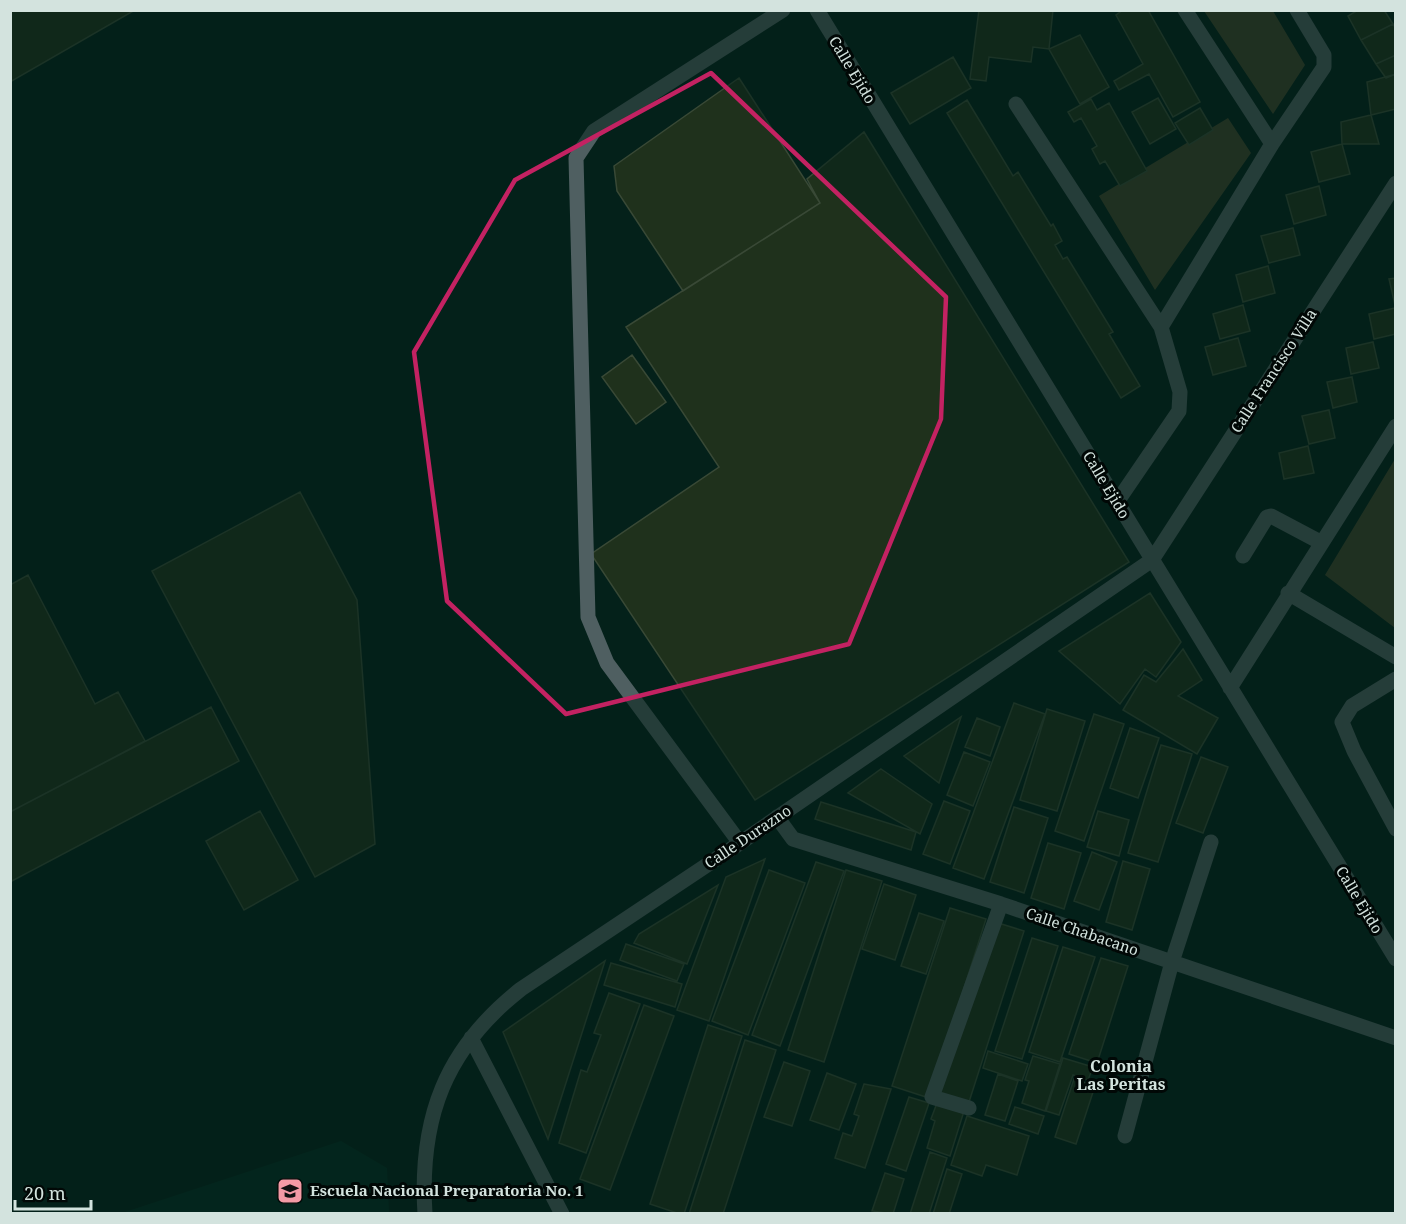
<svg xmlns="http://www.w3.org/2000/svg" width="1406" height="1224" font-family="'Noto Serif',serif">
<rect width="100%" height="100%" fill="#04211a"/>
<path fill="#042c22" d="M341,1141L387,1168L389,1213H122Z"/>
<path fill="#42432c" d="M1204,11H1273L1305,65L1273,114Z
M1228,118L1251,153L1155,290L1099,196Z
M1395,459L1396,628H1395L1325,575Z"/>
<path fill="#1f311c" stroke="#394936" stroke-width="1.5" d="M10,10H135L10,82Z
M979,10H1053L1049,49L1033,47L1031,62L989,57L986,81L970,79Z
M1123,10H1148L1200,102L1173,117L1149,74L1119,90L1114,81L1143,64L1116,15Z
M1358,10H1384L1393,24L1361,40L1348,16Z
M1393,24L1396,29V55L1376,64L1361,40Z
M1080,35L1109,87L1080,104L1049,49Z
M1396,55V74L1386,78L1376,64Z
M953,57L971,88L910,124L891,93Z
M1396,74V109L1371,115L1367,82Z
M739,78L820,203L683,291L617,191L614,166Z
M1158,98L1176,129L1150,144L1132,112Z
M1091,99L1097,110L1109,103L1147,171L1120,186L1105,161L1100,164L1092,149L1097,146L1081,118L1074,122L1068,112Z
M967,100L1013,176L1018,172L1051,226L1053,224L1062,241L1055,245L1063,259L1067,257L1113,332L1109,334L1140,386L1121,398L947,113Z
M1200,108L1213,130L1189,145L1175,123Z
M1371,115L1379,144H1342L1341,122Z
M864,132L1129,562L755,800L591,554L719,467L626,327L820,203L807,179Z
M1342,144L1350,174L1319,182L1311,152Z
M1319,186L1326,215L1294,224L1286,195Z
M1293,228L1300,255L1269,263L1261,236Z
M1268,266L1275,293L1243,302L1236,275Z
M1396,278V305H1395L1389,279Z
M1243,305L1250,331L1220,339L1213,314Z
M1395,308L1396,334L1374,339L1369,314Z
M1238,338L1246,366L1213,375L1205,347Z
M1373,342L1379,368L1351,374L1346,348Z
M632,355L666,402L636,424L602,377Z
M1352,377L1357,402L1333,408L1327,382Z
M1329,410L1335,438L1309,444L1302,416Z
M1308,446L1314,473L1284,479L1279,453Z
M300,492L357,600L375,844L315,877L152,571Z
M28,575L95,704L118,692L145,741L10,812V585Z
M1150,593L1181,642L1156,677L1145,669L1120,704L1059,651Z
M1183,649L1202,680L1178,696L1218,718L1197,754L1123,710L1144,675L1156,682Z
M1014,703L1045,714L984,879L953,868Z
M211,707L239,761L10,882V812Z
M1047,709L1085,721L1057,811L1020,800Z
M1094,714L1124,724L1084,841L1055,831Z
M961,717L939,783L904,756Z
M977,718L1000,727L990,756L965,747Z
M1130,728L1159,738L1138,798L1110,788Z
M1161,745L1192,754L1158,862L1128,853Z
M964,752L990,762L973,806L947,795Z
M1201,757L1228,767L1203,833L1176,823Z
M881,769L932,804L920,834L848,793Z
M944,801L970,811L950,864L923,854Z
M821,802L916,832L911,850L815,819Z
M1014,807L1048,818L1024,893L990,882Z
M260,811L298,880L244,910L206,841Z
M1098,811L1129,820L1119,856L1087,847Z
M1048,843L1081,853L1064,909L1031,898Z
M1092,852L1117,862L1099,910L1074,901Z
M765,859L709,1021L677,1010L726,877Z
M1123,861L1150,869L1132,930L1106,922Z
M816,862L844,871L780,1046L752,1035Z
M769,870L805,883L748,1035L712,1021Z
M846,870L882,881L824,1062L788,1050Z
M884,884L916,895L895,960L862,949Z
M718,885L687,964L634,943L639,934Z
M950,908L986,919L929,1098L892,1086Z
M919,913L944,921L926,974L901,966Z
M995,922L1024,931L968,1105L939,1095Z
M1032,938L1058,946L1022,1059L995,1051Z
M626,944L684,964L677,981L620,960Z
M1063,947L1095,957L1060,1062L1029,1052Z
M1101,958L1128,966L1097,1063L1069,1054Z
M605,961L548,1139L503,1032Z
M611,963L682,984L675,1007L604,985Z
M609,993L640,1004L586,1153L559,1143L581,1070L587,1072L601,1035L594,1033Z
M644,1005L674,1016L610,1190L580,1179Z
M708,1025L742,1036L684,1214H680L650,1204Z
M745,1040L776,1050L723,1214H689Z
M988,1051L1028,1064L1022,1081L983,1068Z
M1033,1056L1060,1064L1045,1111L1022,1103L1029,1081L1025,1080Z
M1063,1058L1093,1067L1088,1080L1073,1075L1059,1115L1046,1111Z
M784,1062L810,1071L792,1126L764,1117Z
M827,1073L856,1084L839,1130L810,1120Z
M998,1074L1018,1081L1005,1121L985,1115Z
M1074,1079L1095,1086L1076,1144L1055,1137Z
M864,1084L891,1089L865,1168L835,1158L843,1133L852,1136L859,1116L854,1114Z
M909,1097L929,1103L906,1171L886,1164Z
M937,1103L964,1111L950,1156L927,1148L935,1121L931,1119Z
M1015,1107L1044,1116L1038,1134L1009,1124Z
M967,1116L1029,1136L1017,1175L986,1165L982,1176L951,1165Z
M930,1152L947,1158L929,1214H910Z
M947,1169L962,1174L949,1214H933Z
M885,1173L904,1179L893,1214L872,1211Z"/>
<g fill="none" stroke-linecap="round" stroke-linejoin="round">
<path stroke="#4f5f61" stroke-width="15" d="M817,10L1396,959
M1185,10L1272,144
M1016,104L1161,327L1180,392L1179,411L1117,502
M1161,327L1272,144L1324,67V55L1297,10
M1243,556L1267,517L1271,516L1322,543
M1288,593L1396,657
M1396,679L1352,706L1342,722L1354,751L1396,829
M1230,688L1396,426
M777,817L793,839L1001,904L1396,1038
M740,843L607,663L588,617L576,158L594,131L783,10
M471,1038L562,1214
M969,1108L932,1097L1001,904
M1125,1136L1172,962L1211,842
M425,1214C419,1118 445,1049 521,989L740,843L1152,560L1396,183"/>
</g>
<path d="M0 0H1406V1224H0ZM711,73L946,297L941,419L849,644L566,714L447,601L414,352L515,180Z" fill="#04211a" fill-opacity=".55" fill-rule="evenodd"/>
<path fill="none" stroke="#c32262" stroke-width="4.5" stroke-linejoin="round" d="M711,73L946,297L941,419L849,644L566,714L447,601L414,352L515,180Z"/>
<defs>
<g id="school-square" transform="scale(1.35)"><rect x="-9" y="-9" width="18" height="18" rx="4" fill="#f49aa5" stroke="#010806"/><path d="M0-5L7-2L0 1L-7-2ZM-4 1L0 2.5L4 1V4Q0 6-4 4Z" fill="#111"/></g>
</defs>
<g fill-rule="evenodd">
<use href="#school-square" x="290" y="1191"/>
</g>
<g text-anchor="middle" stroke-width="6" stroke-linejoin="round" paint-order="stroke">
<g font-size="15" fill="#d3e3de" stroke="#010806">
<text transform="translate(852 70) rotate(59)" y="5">Calle Ejido</text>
<text transform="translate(1274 371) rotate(-57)" y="5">Calle Francisco Villa</text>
<text transform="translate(1106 485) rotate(59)" y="5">Calle Ejido</text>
<text transform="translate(748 837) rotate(-34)" y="5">Calle Durazno</text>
<text transform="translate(1359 900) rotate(59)" y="5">Calle Ejido</text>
<text transform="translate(1082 932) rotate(19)" y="5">Calle Chabacano</text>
</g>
<g font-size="15" font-weight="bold" fill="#d3e3de" stroke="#010806" text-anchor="start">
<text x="310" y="1196">Escuela Nacional Preparatoria No. 1</text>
</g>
<g font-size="16" font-weight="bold" fill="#d3e3de" stroke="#010806">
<text x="1121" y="1072">Colonia<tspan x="1121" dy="18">Las Peritas</tspan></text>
</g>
</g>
<rect width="1406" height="1224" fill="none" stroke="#d3e3de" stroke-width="24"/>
<path d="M15 1200v9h76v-9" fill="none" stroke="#d3e3de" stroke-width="3"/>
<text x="24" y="1200" font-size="18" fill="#d3e3de" stroke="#010806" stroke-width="4.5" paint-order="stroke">20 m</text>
</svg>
